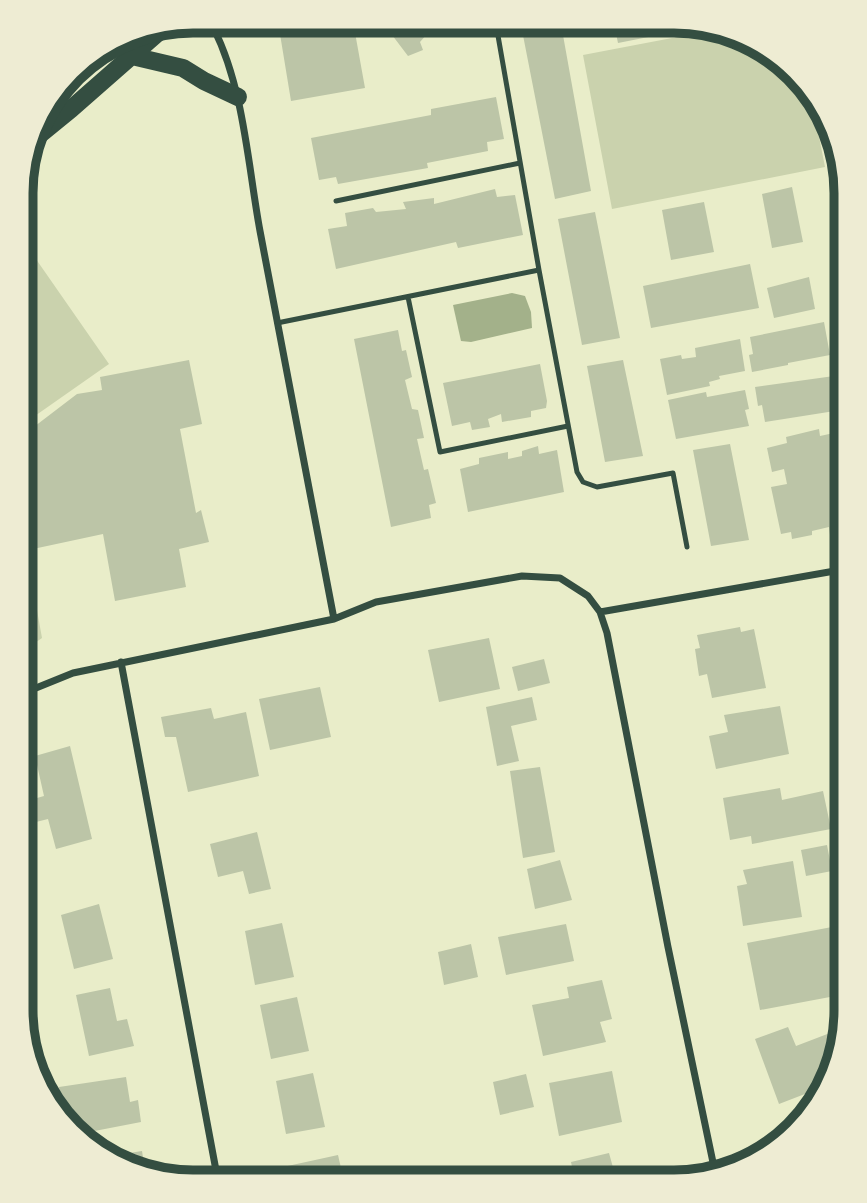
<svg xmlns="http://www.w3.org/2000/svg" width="867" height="1203" font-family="Karla,sans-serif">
<rect width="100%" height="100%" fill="#e9edc9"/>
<path fill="#cad2ad" d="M714,30L778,56L811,96L825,167L612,209L583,55Z
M22,239L109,364L22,425Z
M22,527L42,638L22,652Z"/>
<path fill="#a3b18a" d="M512,293L525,296L531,312L532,328L471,342L461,341L453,305Z"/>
<path fill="#bcc5a7" d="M697,23L704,26L618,43L614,24Z
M561,24L591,191L555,199L521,25Z
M434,26L420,42L423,50L408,56L386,27Z
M354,27L365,88L291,101L279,28Z
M496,97L504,139L487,142L488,151L427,163L428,168L338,184L336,177L319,180L311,138L431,115V109Z
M792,187L803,242L772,248L762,194Z
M495,189L497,197L515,195L523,235L458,248L456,242L336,269L328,229L347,226L345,213L373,208L376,212L406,209L403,202L434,198V204Z
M704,202L714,252L671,260L662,210Z
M595,212L620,338L582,345L558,219Z
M750,264L759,308L651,328L643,286Z
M809,277L815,309L774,318L767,288Z
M824,322L830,355L788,363V365L752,372L749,355L753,354L750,337Z
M398,330L402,351L406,350L412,377L405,380L412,409L418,410L424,438L417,439L424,470L428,469L436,503L429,505L431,518L391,527L354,339Z
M740,339L745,371L719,376L720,379L709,382L710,386L667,395L660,359L681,355L682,359L696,357L695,348Z
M189,360L202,424L180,429L196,513L201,510L209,542L179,549L186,587L115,601L103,534L33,549L22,491V436L77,394L102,390L100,377Z
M623,360L643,456L605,462L587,366Z
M540,364L547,401L546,408L531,411V417L502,422L501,414L488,419L490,427L472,430L470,422L452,426L443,383Z
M834,376L841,410L765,422L762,405L758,406L755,387Z
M745,390L749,409L745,410L749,426L676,439L668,400L706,392L707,397Z
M819,429L820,436L843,431L846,444V461L835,463L837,472L846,470V531L830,535L829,527L812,531V535L792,539L791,532L781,534L771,487L787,484L784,469L772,472L767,448L787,443L786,437Z
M730,444L749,540L711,546L693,450Z
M538,446L539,454L557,450L564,492L468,512L460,469L479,464V458L508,452V459L522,456V451Z
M740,627L741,632L754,629L766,688L712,698L707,674L699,676L695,649L700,648L697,635Z
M489,638L500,689L439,702L428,650Z
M544,659L550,683L518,691L512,667Z
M320,687L331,737L270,750L259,699Z
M532,697L537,720L511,726L519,761L497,766L486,707Z
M780,706L789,754L716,769L709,736L728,732L724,715Z
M211,708L214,719L246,712L259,776L188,792L176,737H165L161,717Z
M70,746L92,839L56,849L48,819L28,824L23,802L44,796L35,756Z
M540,767L555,852L523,858L510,771Z
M780,788L782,800L823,791L831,829L752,844L751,836L730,840L723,798Z
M257,832L271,889L249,894L243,871L218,877L210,844Z
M827,845L832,871L806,876L801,850Z
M560,860L572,900L535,909L527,869Z
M793,861L802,917L743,926L737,886L747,884L743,870Z
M99,904L113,959L74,969L61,915Z
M282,923L294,977L255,985L245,931Z
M566,924L574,961L506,975L498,937Z
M832,927L846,994L760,1010L747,943Z
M471,944L478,977L444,985L438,952Z
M602,980L612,1019L600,1022L606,1042L543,1056L532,1005L569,998L567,987Z
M110,988L117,1021L127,1019L134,1046L89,1056L76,995Z
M297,997L309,1051L271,1059L260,1005Z
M788,1027L796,1046L843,1028L823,1087L779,1104L755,1039Z
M612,1071L622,1122L559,1136L549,1083Z
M313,1073L325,1127L286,1134L276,1081Z
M526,1074L534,1107L500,1115L493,1082Z
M126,1077L130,1102L138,1100L141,1122L79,1134L63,1115L59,1087Z
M789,1130L779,1138L775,1142L774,1132Z
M142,1151L145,1170L111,1156Z
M609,1153L617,1182H575L571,1162Z
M338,1155L344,1181H285L283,1167Z"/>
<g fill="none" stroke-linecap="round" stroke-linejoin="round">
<path stroke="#344e41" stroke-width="5" d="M336,201L520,163
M539,270L577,472L583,482L597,487L673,473L687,547
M408,297L440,452L568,426
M277,323L539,270L497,30"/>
<path stroke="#344e41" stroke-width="7" d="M214,29C244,89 248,166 260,231C284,361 309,490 334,619
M600,612L846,569
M121,662L218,1181
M22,696L31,690L73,673L334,619L376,602L522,576L560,578L588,596L600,612L607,633L668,947L715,1172"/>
<path stroke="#344e41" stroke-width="18" d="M132,56L183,68L204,81L238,97
M33,140L71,109L161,30"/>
</g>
<path d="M0 0H867V1203H0ZM193 33H674A160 160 0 0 1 834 193V1010A160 160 0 0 1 674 1170H193A160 160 0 0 1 33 1010V193A160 160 0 0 1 193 33Z" fill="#eeecd3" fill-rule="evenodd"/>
<path fill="none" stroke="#344e41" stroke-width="9" d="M193 33H674A160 160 0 0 1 834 193V1010A160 160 0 0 1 674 1170H193A160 160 0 0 1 33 1010V193A160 160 0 0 1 193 33Z"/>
</svg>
